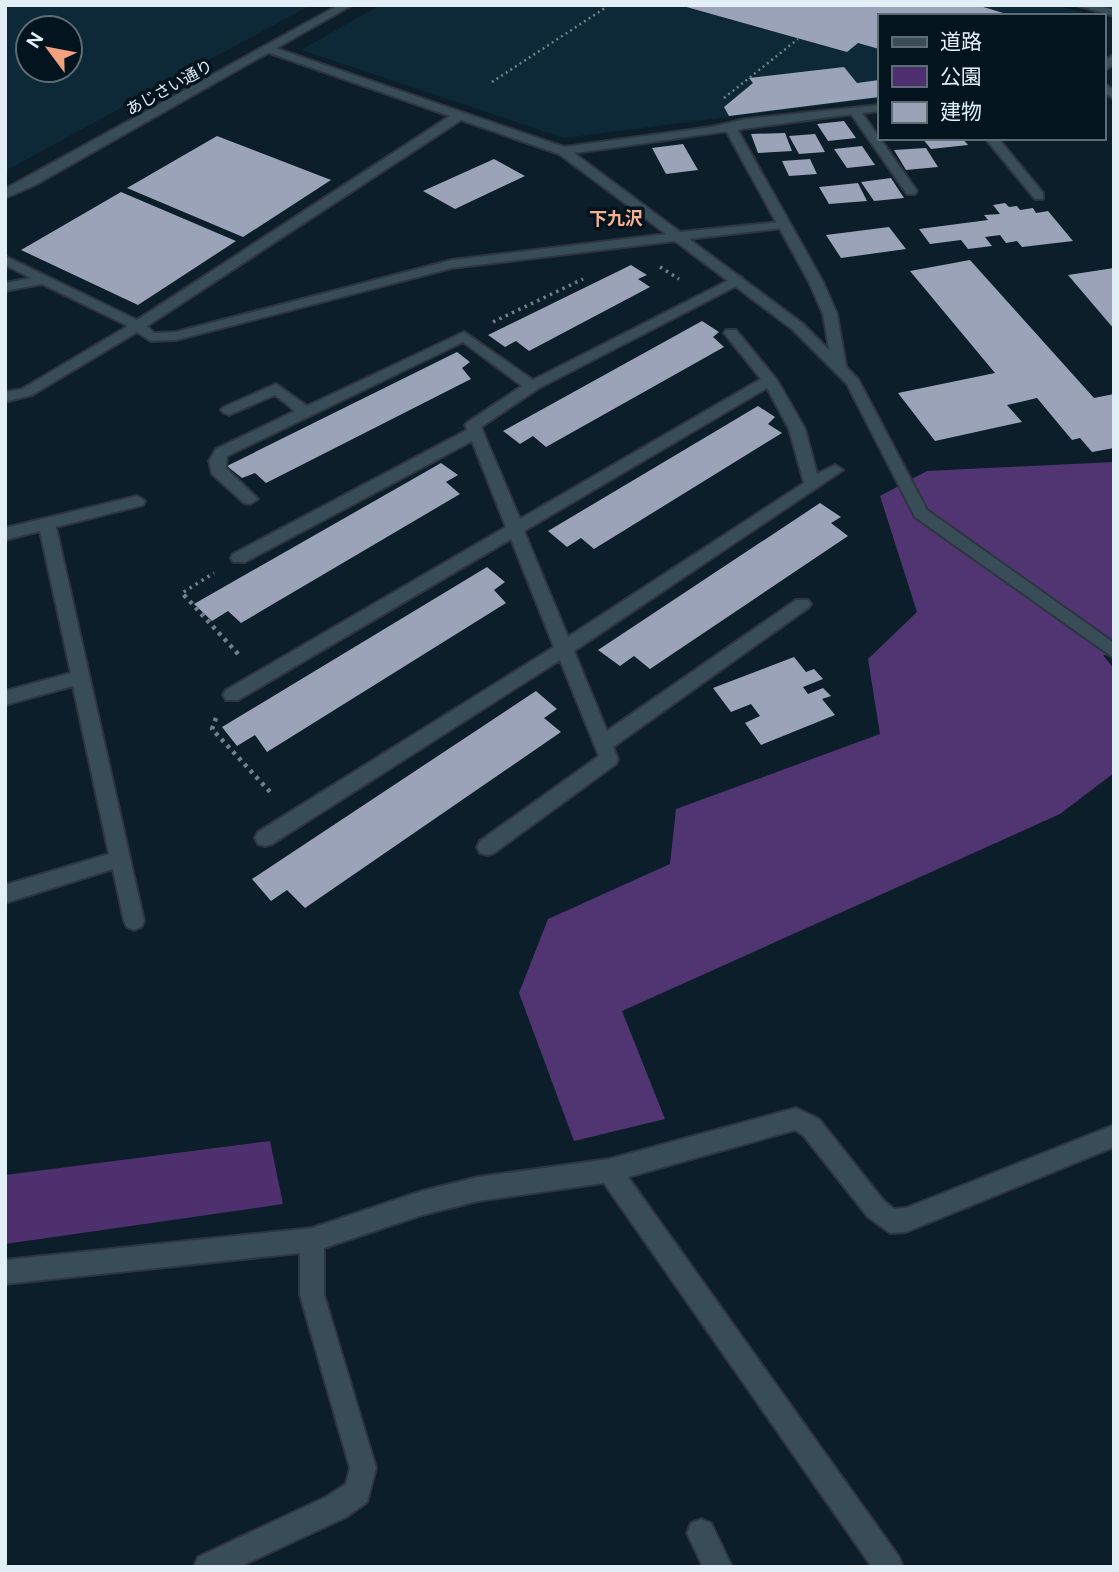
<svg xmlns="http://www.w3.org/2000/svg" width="1119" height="1572" font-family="'DM Sans','Noto Sans JP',sans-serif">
<rect width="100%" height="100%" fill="#0b1e29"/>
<path fill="#0d2837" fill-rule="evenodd" d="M5,5H311L5,171ZM28,28H70V70H28Z
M380,5H1055L1096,16H879V98L564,138L301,50Z"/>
<path fill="#4d306d" d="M270,1141L283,1204L5,1244V1175Z"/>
<path fill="#513572" d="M1114,462V656L1103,655L1114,669V773L1060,814L622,1011L665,1119L574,1141L519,993L548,919L670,864L676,809L880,734L868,659L917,612L880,496L927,471Z"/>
<path fill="#9ba3b8" d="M977,5L1013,16H879V49L858,43L847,52L683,6Z
M844,67L857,83L879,80V97L729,116L724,107L753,83L749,78Z
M844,121L856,138L828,141L817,124Z
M785,133L792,151L758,153L751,134Z
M815,134L825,152L799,154L789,136Z
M217,136L331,180L243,237L127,188Z
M922,138H962L968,145L931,149Z
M683,144L698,170L666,174L652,148Z
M862,146L875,165L847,168L834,149Z
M926,148L938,167L906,170L894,150Z
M494,159L525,176L455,209L423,191Z
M810,159L817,174L789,176L782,161Z
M891,178L904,198L874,201L861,182Z
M858,183L867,201L829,204L819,187Z
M121,192L236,241L138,305L21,250Z
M1005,203L1009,207L1017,206L1020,210L1033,208L1036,213L1048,211L1073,241L1022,247L1017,241L1006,243L1000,235L985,237L992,246L968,249L961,240L930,244L919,229L988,220L984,215L1000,214L993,205Z
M889,227L906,249L841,258L826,235Z
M970,260L1094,398L1114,394V448L1092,452L1080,438L1072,440L1037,398L1007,405L1022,422L935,441L898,393L995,373L910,271Z
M631,265L647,275L638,279L650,287L529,351L516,341L505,347L488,335Z
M1114,268V329L1068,275Z
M702,321L719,332L713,337L724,347L546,447L533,436L520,444L503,431Z
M457,352L470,362L462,368L471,379L266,483L255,473L242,478L227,466Z
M758,406L775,417L768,424L782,433L594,549L581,538L567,547L548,531Z
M441,463L458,475L446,482L460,494L241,623L228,611L212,621L194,604Z
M820,503L841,517L831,523L848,536L650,669L634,656L620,666L598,650Z
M487,567L505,582L494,590L506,603L267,752L255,735L237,746L222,727Z
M794,657L806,672L814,669L823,679L803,687L808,694L823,688L831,696L822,699L835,715L761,745L745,723L760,716L751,704L731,712L713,688Z
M536,691L557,709L544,718L561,732L305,908L287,890L271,901L252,879Z"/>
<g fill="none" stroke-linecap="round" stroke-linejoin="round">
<g stroke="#2d353f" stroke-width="4">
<path id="service" d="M1103,83L1114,90V99L1103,92Z
M851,109H859L917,191L915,194H907L849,111Z
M730,123L736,127L823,282L837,314L846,366L844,369L839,370L832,366L823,314L809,282L724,127Z
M985,138H998L1043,193V199H1035Z
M737,276L742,277V283L539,388L481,427L520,519L761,379L724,333L726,330H736L777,380L805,429L817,474L835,465L843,470L574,651L607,731L796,600H808L811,604L808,608L613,747L618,759L616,764L494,853L487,855L480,853L477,847L480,841L599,756L560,660L272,844L265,846L258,844L255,838L258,832L554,647L511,539L238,700H226L223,695L226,690L506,527L472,441L245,562H233L231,558L233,554L467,430L465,425L468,422L522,386L463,342L227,456L226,468L258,499L250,504L244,503L212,474L209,461L216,449L295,411L275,395L229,415L224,413L221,410L224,407L276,384L307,406L464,332L533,380ZM767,388L789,429L804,483L568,637L524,531Z
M701,1519L711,1523L732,1567H703L687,1533L691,1523Z"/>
</g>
<g stroke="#2d353f" stroke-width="4">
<path id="minor" d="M1076,5H1095L1114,10V16Z
M264,47H272L564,147L711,127L746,119L879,105V111C777,123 676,139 574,153L680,232L788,221L789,224L783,228L689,239L802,323L858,379L927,510L1114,643V658L915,517L847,384L792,329L675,241L452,268L176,340L151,341L137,332L32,395L5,402V392L22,389L128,326L42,284L5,291V283L31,278L5,265V256L137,320L450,116L264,51ZM461,120L559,154L666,234L452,260L176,332L154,333L147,326Z
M1114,54V64L1103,72V62Z
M137,496L145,501L143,505L56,527L144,921L141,927L134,930L127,927L124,921L113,869L5,903V885L109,854L73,686L5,705V691L71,673L40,531L5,540V528Z
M796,1108L819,1119L884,1201L894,1209L906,1208L1114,1125V1147L906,1232L890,1233L868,1217L803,1135L795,1130L628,1177L899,1557L903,1567H872L604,1183L478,1201L422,1215L324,1248V1295L376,1468L367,1502L346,1517L239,1567H194L198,1557L326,1497L346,1484L350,1468L300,1295V1253L5,1284V1260L312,1228L422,1191L478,1177L609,1159Z"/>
</g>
<g stroke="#2d353f" stroke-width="4">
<path id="tertiary" d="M339,5H352L35,185L5,198V189Z"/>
</g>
<path stroke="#71818a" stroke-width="2.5" stroke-dasharray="2 3.5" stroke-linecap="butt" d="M492,82L605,8
M724,98L798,39"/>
<path stroke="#71818a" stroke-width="3.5" stroke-dasharray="2.5 4.5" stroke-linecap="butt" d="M660,267L679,279
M493,322L583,279
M185,597L182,593L214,573"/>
<path stroke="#71818a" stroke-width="4.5" stroke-dasharray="3.5 5" stroke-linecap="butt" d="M184,595L240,656
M216,718L212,729L272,794"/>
<use href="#service" fill="#394d59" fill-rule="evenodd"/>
<use href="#minor" fill="#394d59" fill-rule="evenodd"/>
<use href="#tertiary" fill="#394d59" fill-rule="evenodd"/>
</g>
<g text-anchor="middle" stroke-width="7" stroke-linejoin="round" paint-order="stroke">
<g font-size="16" fill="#e3eff7" stroke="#03141f">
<text transform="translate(169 87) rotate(-29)" y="6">あじさい通り</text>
</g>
<g font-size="18" font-weight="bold" fill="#faae8d" stroke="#03141f">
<text x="616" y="225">下九沢</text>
</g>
</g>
<rect width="1119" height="1572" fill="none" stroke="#e3eff7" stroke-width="14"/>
<rect x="878" y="14" width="228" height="126" fill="#03141f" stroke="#5d6c75" stroke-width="2"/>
<rect x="892" y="37" width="35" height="10" fill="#394d59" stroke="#5d6c75" stroke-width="2"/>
<text x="940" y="49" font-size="21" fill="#e3eff7">道路</text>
<rect x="892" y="66" width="35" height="21" fill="#4d306d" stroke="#5d6c75" stroke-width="2"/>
<text x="940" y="84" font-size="21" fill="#e3eff7">公園</text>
<rect x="892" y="102" width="35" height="21" fill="#9ba3b8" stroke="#5d6c75" stroke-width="2"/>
<text x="940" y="119" font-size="21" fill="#e3eff7">建物</text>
<g transform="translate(49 49) rotate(302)"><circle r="33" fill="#03141f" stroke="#5d6c75" stroke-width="2"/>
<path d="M0-5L12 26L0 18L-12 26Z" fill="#f1a17e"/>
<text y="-10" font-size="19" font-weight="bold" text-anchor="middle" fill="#e3eff7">N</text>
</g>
</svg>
